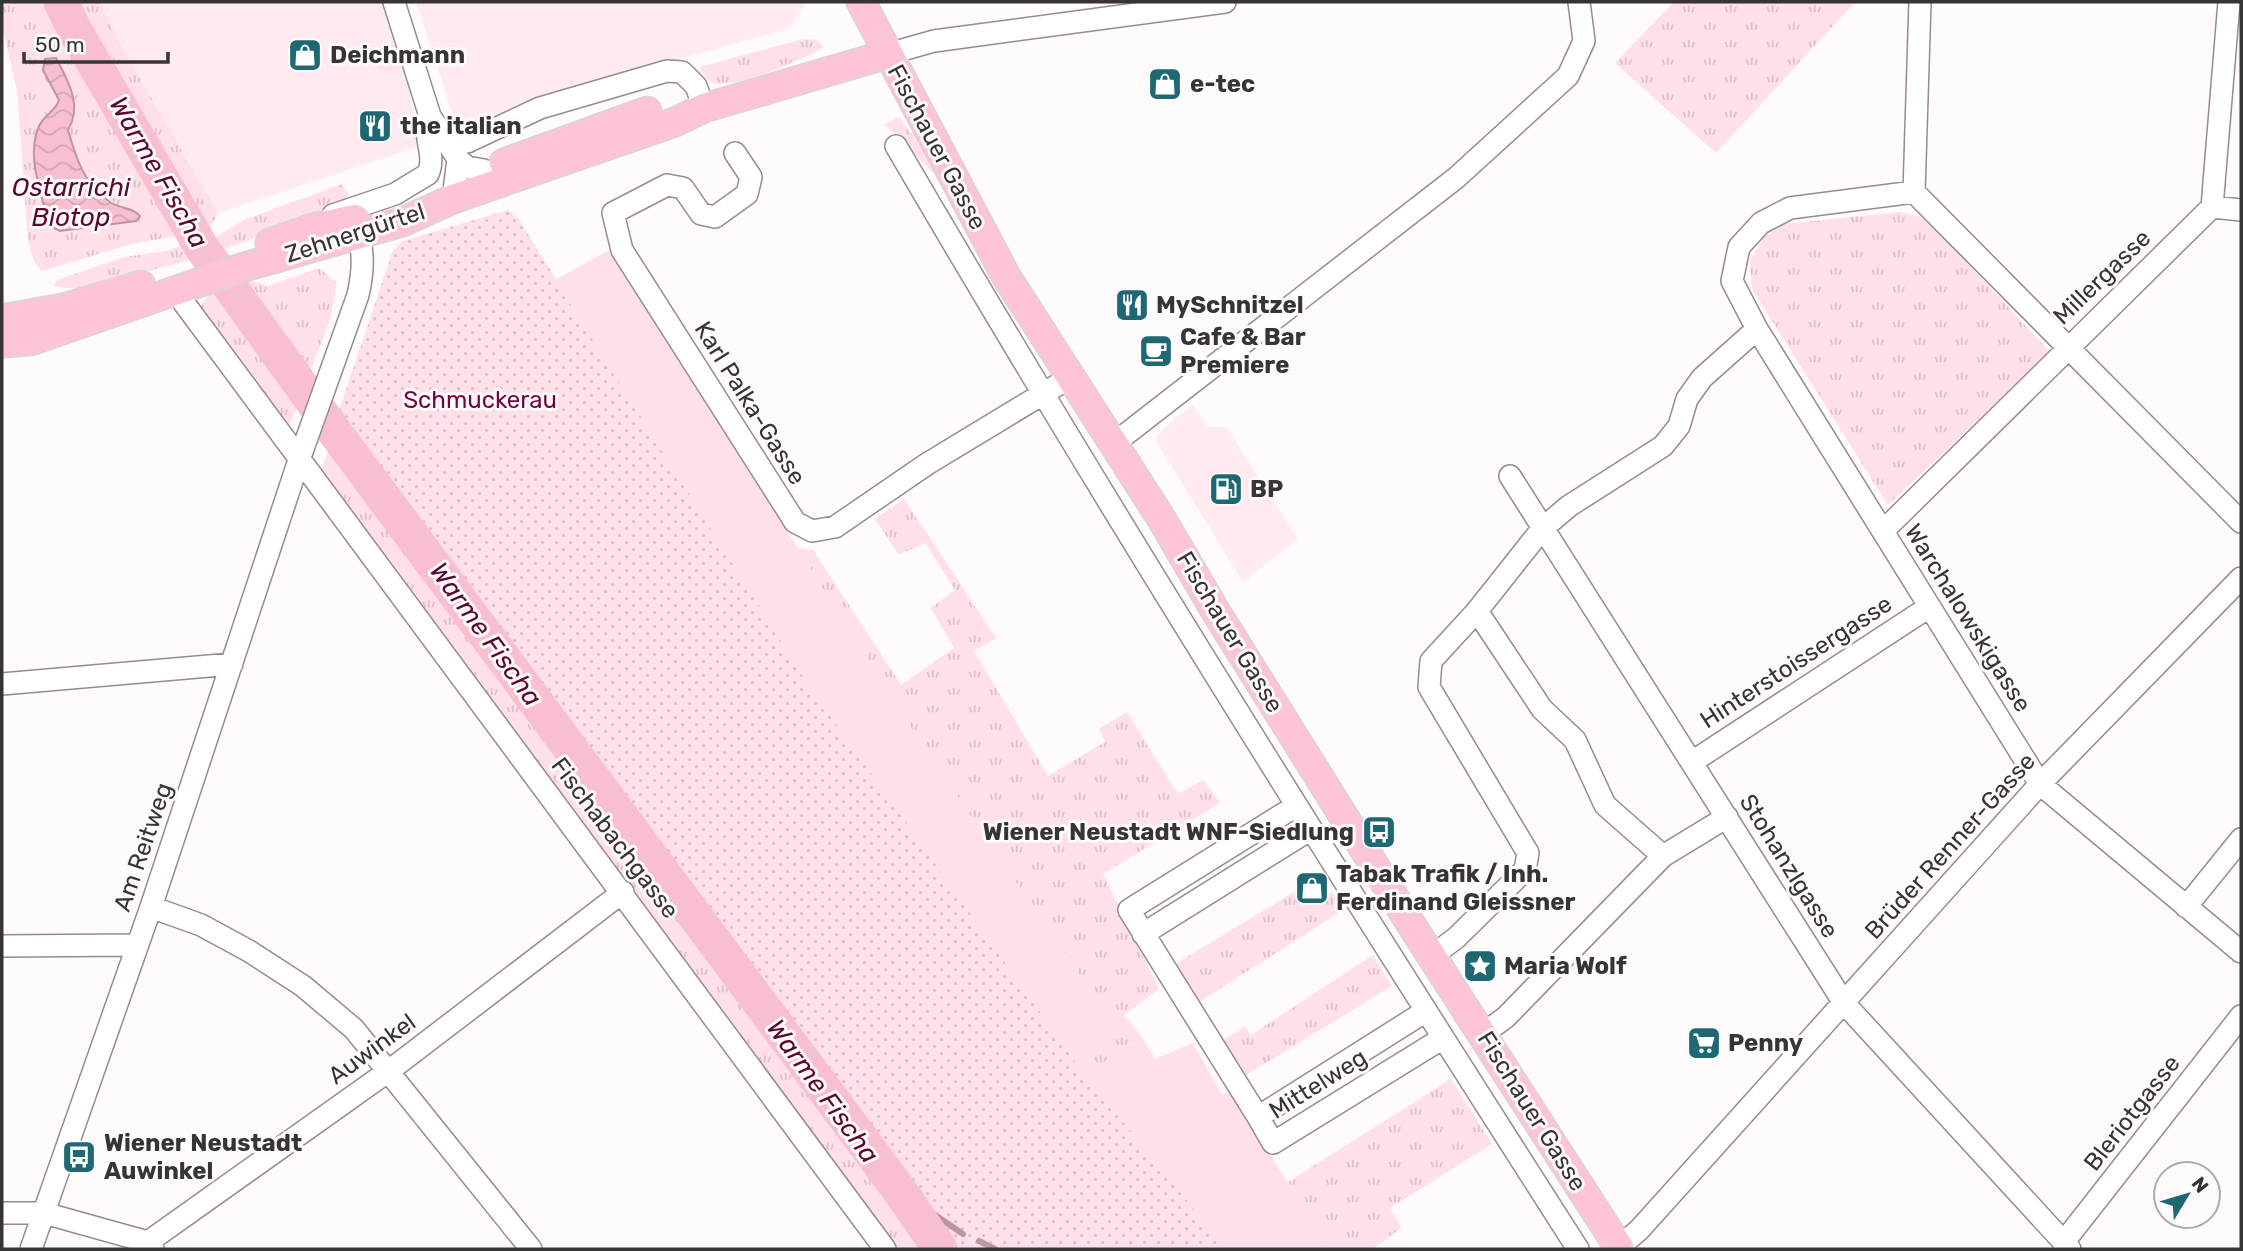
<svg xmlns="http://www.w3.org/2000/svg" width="2243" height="1251" font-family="Rubik,sans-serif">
<defs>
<pattern id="grass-tufts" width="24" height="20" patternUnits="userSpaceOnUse" patternTransform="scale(1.75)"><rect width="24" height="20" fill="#ffdfe8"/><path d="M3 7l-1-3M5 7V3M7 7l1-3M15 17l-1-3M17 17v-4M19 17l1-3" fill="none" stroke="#dbc0c8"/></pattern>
<pattern id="forest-firs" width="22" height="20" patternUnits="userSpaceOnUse" patternTransform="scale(1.75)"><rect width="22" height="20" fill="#ffdfe8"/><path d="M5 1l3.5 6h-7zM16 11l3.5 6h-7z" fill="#dbc0c8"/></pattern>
<pattern id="park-dots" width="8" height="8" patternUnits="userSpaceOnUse" patternTransform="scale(1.75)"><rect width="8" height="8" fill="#ffdfe8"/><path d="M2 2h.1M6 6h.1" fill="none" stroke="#dbc0c8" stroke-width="1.8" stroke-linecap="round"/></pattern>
<pattern id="water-waves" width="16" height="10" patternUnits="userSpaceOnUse" patternTransform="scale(1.75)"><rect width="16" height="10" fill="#f8bfd0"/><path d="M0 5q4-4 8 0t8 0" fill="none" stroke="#d5a5b3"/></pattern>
</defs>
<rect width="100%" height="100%" fill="#fffafc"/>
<path fill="#ffeaf0" d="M100,2H385L404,60L419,146L218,213L119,42Z
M416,2H806L790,28L581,87L460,125L455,121Z
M1193,405L1208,427H1226L1298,539L1243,582L1155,439L1174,419Z"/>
<path fill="url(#grass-tufts)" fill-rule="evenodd" d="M2,2H100L119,42L218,213L212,225L177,236L131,244L42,271L35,263L28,242L17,90L2,26ZM43,69L74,96C72,106 68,119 68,129C69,165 97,196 128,210L47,219L51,111L57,107L59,99Z
M381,2H385L404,60C399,71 391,73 379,69L375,57L379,51L395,44Z
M1674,2H1855L1716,153L1615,63Z
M803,39L817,40L824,47C804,59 736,89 714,83C706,81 703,74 700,67Z
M899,117L915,138L934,174L885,124Z
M342,184L352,200C304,216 259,237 212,254L202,239L216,237L244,220Z
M1901,212L1926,219L2050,352L1888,505L1752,289L1750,260L1764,237L1783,224Z
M192,241L202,257L79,289L54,286L57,280L124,257L167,251Z
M403,241L1063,1083L1077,1064L1117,1031L915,734L797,548L813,550L901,685L954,648L931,608L955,590L925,543L899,555L875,519L904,499L996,638L974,651L1048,776L1105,742L1099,729L1127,712L1178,794L1203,780L1220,803L1103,874L1159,989L1124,1015L1144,1040L1117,1050L1078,1099L1226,1249H951L336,420L393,251Z
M319,268L337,283L330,320L289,427L199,308L210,293L249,280L268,286Z
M329,448L926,1249H898L321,472Z
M1301,888L1310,905L1332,892L1343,910L1198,1003L1172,966Z
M1373,955L1392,986L1243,1077L1222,1041L1245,1027L1251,1035Z
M1451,1079L1492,1144L1390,1208L1401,1228L1373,1249H1331L1288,1182Z"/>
<path fill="url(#forest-firs)" d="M336,420L951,1249H926L329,448Z"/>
<path fill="url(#park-dots)" d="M508,210L518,218L806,681L1077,1064L1226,1249H951L336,420L393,251L403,241Z"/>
<path fill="#ffdfe8" d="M609,250L915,734L1117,1031L1077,1064L806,681L555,280Z
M1144,1040L1155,1059L1193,1043L1222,1095L1229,1091L1331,1249H1226L1087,1077L1118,1050Z"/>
<path fill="url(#water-waves)" stroke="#be95a2" stroke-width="2" d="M56,58C68,81 83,105 68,130C76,158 84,185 110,202C120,209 133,207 140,216L136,221L60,231L52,227L47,219C41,190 26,155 39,126C44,115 56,111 59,100L43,70L45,59Z"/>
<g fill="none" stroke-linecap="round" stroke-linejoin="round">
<path stroke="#be95a2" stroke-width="6" d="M900,1191L963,1234
M979,1241L995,1249"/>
<path stroke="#f8bfd0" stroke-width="35" d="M61,2L74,29L202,248L334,431L900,1191L940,1249"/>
<g stroke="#968b8e" stroke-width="24">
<path id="minor" d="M394,2L430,116L458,159L453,199
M1920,2L1914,192L2241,522
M888,54L934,41L1225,2
M450,142H467L540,108L667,71L682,72L696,86L704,108
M896,146C1114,519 1345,885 1578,1249
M735,153L751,177L747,194L715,217L701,214L683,188L667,185L613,213L622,250L795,522L812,531L835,527L927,464L1069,378
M458,159L467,167L484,170
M2212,207L2241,210
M333,215L395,194L428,174C437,154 421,136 430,116
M184,303L885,1249
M1757,329L2040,784L2241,952
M1112,445L1456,178L1568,76L1584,41L1579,2
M1510,476L1844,1003L2070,1249
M1883,531L2212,207L2229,2
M1477,611L1542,709L1575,740L1605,805L1663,856
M2,684L232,664
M1692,762L1929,607
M151,907L201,925L249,951L303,986L354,1029L531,1249
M2186,907L2241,839
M1143,934L1311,829
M2,946L136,945
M1432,956L1456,938L1525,870L1528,853L1429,687L1431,661L1477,611L1542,529L1569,506L1663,446L1679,426L1687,399L1702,378L1757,329L1732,281L1739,247L1761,223L1790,208L1914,192
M1426,1011L1258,1117L1273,1143L1443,1038
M1483,1034L1506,1017L1663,856L1727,817
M1258,1117L1129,910L1296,806
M2,1213H44L148,1242L153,1249
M148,1242L390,1070L623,892
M2063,1243L2241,1016
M1619,1247L1639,1230L2040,784L2241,578
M31,1249L151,907L299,460L358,295C364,269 364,248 355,222"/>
</g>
<g stroke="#d7d6d7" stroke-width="31">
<path id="major" d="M861,2L1006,276L1161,518L1216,612L1414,929L1620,1249
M504,163L647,111
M270,243L313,228L355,219
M2,319L63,308L141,285
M2,343L30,341L241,268L402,222L453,199L675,122L704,108L888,54"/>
</g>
<use href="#minor" stroke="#fff" stroke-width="21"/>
<use href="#major" stroke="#fcc4d6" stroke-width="28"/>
</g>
<defs>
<g id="shop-square" transform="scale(1.75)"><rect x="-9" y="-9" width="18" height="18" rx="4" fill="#1e6873" stroke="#fffafc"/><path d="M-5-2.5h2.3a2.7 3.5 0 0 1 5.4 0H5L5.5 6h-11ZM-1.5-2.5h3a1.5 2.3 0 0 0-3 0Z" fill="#fff"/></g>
<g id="restaurant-square" transform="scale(1.75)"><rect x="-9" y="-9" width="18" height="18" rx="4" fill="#1e6873" stroke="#fffafc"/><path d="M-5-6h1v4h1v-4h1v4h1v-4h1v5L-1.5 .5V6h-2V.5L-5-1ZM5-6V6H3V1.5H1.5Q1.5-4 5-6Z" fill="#fff"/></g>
<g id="cafe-square" transform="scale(1.75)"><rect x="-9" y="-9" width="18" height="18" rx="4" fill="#1e6873" stroke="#fffafc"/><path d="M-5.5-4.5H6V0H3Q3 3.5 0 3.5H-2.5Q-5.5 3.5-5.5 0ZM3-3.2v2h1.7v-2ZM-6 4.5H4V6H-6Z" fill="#fff"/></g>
<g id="fuel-square" transform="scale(1.75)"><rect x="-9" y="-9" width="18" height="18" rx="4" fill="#1e6873" stroke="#fffafc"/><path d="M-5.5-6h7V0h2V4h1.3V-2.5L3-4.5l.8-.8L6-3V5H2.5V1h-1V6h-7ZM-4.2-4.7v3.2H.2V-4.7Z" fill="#fff"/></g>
<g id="bus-square" transform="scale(1.75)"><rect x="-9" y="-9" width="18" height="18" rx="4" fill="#1e6873" stroke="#fffafc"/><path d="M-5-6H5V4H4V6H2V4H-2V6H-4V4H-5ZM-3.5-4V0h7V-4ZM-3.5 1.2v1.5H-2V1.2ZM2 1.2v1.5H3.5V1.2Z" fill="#fff"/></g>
<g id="sight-square" transform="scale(1.75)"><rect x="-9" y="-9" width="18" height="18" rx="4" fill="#1e6873" stroke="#fffafc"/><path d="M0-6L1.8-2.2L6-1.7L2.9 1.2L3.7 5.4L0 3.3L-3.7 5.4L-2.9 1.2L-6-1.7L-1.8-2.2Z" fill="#fff"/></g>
<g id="supermarket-square" transform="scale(1.75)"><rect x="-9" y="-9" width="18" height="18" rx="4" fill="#1e6873" stroke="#fffafc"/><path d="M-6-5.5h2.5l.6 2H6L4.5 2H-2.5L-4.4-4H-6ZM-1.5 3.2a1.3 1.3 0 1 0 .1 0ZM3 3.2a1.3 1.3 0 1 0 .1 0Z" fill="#fff"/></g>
</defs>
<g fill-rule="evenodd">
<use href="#shop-square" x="305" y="55"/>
<use href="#shop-square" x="1165" y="84"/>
<use href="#restaurant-square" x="375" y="126"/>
<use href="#restaurant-square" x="1132" y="305"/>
<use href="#cafe-square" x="1156" y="351"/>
<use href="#fuel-square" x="1226" y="489"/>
<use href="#bus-square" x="1379" y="832"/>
<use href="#shop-square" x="1312" y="888"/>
<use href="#sight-square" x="1480" y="966"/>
<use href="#supermarket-square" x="1704" y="1043"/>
<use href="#bus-square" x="79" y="1157"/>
</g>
<g text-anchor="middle" stroke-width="6" stroke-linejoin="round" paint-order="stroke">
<g font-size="24" font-weight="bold" fill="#383435" stroke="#fffafc" text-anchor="start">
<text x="330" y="63">Deichmann</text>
<text x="1190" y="92">e-tec</text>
<text x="400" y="134">the italian</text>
<text x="1156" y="313">MySchnitzel</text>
<text x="1180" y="345">Cafe &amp; Bar<tspan x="1180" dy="28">Premiere</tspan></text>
<text x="1250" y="497">BP</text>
<text x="1354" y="840" text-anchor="end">Wiener Neustadt WNF-Siedlung</text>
<text x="1336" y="882">Tabak Trafik / Inh.<tspan x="1336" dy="28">Ferdinand Gleissner</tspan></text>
<text x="1504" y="974">Maria Wolf</text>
<text x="1728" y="1051">Penny</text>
<text x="104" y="1151">Wiener Neustadt<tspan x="104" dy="28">Auwinkel</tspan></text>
</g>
<g font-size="24" fill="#383435" stroke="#fffafc">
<text transform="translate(937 147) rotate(62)" y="8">Fischauer Gasse</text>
<text transform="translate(355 233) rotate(-18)" y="8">Zehnergürtel</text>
<text transform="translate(2102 277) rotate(-44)" y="8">Millergasse</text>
<text transform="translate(750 403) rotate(58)" y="8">Karl Palka-Gasse</text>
<text transform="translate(1968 618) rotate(58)" y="8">Warchalowskigasse</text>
<text transform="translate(1230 632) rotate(59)" y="8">Fischauer Gasse</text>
<text transform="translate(1796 662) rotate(-33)" y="8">Hinterstoissergasse</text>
<text transform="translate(615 838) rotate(53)" y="8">Fischabachgasse</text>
<text transform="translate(1950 846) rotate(-48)" y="8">Brüder Renner-Gasse</text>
<text transform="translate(143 847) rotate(-71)" y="8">Am Reitweg</text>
<text transform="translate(1789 866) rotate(58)" y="8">Stohanzlgasse</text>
<text transform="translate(372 1049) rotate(-36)" y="8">Auwinkel</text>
<text transform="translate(1318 1084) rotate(-32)" y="8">Mittelweg</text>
<text transform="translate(1532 1111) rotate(58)" y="8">Fischauer Gasse</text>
<text transform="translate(2132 1113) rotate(-52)" y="8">Bleriotgasse</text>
</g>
<g font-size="24" fill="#75043d" stroke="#fffafc">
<text x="480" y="408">Schmuckerau</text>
</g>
<g font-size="26" font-style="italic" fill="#5a082f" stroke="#fffafc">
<text transform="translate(159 172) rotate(60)" y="9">Warme Fischa</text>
<text x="71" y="196">Ostarrichi<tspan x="71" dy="30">Biotop</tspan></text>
<text transform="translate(486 634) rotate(54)" y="9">Warme Fischa</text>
<text transform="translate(823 1091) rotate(54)" y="9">Warme Fischa</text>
</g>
</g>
<rect width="2243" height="1251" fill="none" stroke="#383435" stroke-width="7"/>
<g transform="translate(2187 1195) rotate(52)"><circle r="33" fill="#fffafc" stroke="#afabac" stroke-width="2"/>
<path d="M0-5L12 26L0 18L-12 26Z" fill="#1e6873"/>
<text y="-10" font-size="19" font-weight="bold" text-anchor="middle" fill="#383435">N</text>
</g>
<path d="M24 52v10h144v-10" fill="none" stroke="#383435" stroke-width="3.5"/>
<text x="35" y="52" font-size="21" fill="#383435" stroke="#fffafc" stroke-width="5" paint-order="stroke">50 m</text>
</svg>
